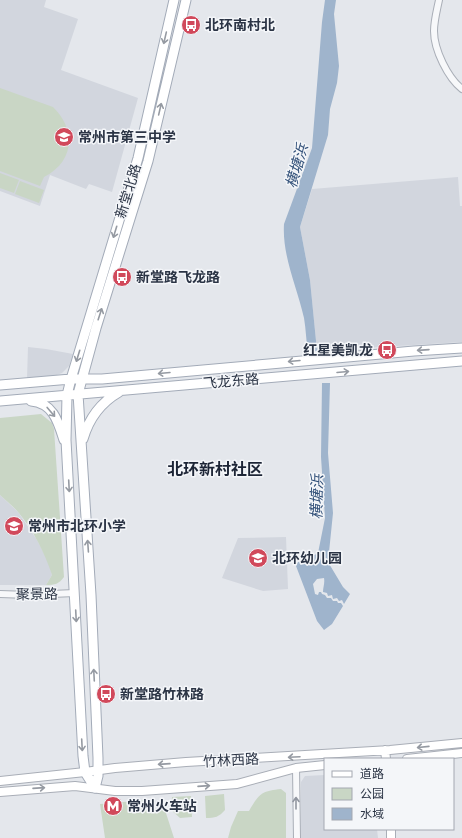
<svg xmlns="http://www.w3.org/2000/svg" width="462" height="838" font-family="'Nunito Sans','Noto Sans SC',sans-serif">
<rect width="100%" height="100%" fill="#e4e7ec"/>
<path fill="#d2d6de" d="M0,0H46L44,7L78,19L61,70L138,98L112,192L89,184L86,189L50,175L40,206L0,191Z
M458,177L460,206H462V342L317,351L310,280L300,227L312,189Z
M28,347L46,349L73,354L69,366L62,373L51,377L27,379Z
M0,495L18,512L37,540L49,563L52,575L46,585H0Z
M286,537L288,589L263,591L222,578L238,538Z
M325,775V829H377L378,838H301V782L305,776Z"/>
<path fill="#c9d6c5" d="M0,88L53,107C77,130 74,162 44,177L40,186L0,171Z
M0,173L19,180L14,193L0,188Z
M20,181L44,190L39,203L15,194Z
M41,414L52,423L54,429L64,577C59,584 55,585 46,585L52,575C45,553 33,530 18,512C13,506 6,501 0,495V418Z
M281,789L286,793V838H228L231,827L238,811H249C259,794 261,791 281,789Z
M224,794L225,810C219,817 215,818 206,818L205,796Z
M191,796L192,817L180,818L171,810L172,797Z
M146,800L155,810H165L174,838H105L100,804Z"/>
<path fill="#9fb4cc" d="M325,0H336L334,14L339,66L337,83L330,109L328,135L300,227L310,280L317,351L308,352C306,341 306,329 304,318C297,287 282,256 284,224L312,148L322,22Z
M322,383H330L328,453L333,513L328,562L343,587L350,594L344,604L342,600L339,601L337,598L333,599L332,595L328,596L327,593L323,592C323,587 325,583 324,578L317,579L313,584L315,594L318,595L319,592H321L322,594L325,595L327,598H331L333,601H337L338,603H341L343,606L332,624L324,630L317,621L296,566C300,556 310,559 318,553L325,518L321,457Z"/>
<g fill="none" stroke-linecap="round" stroke-linejoin="round">
<g stroke="#a9aeb7" stroke-width="8">
<path id="street" d="M439,0C437,10 434,21 434,31C434,50 448,78 462,89
M0,594L28,595L75,593
M296,768L297,838"/>
</g>
<g stroke="#a9aeb7" stroke-width="10">
<path id="secondary" d="M385,750L386,759
M407,759L462,753
M0,781L85,772L115,768L186,762L390,750L462,743
M0,792L75,786L115,791H142L237,784L296,768L325,765
M391,829V838"/>
</g>
<g stroke="#a3abb8" stroke-width="11">
<path id="primary" d="M0,385L71,379H102L414,351L462,348
M0,401L462,361
M31,401C53,403 58,421 64,440
M83,439C89,418 100,403 119,392
M95,788L85,772L83,756L66,440L67,395L71,379L138,158L174,0
M95,788L98,776V758L91,595L78,394L96,328L148,161L186,0"/>
</g>
<use href="#street" stroke="#f7f8fa" stroke-width="6"/>
<use href="#secondary" stroke="#fff" stroke-width="8"/>
<use href="#primary" stroke="#fff" stroke-width="9"/>
</g>
<defs><path id="oneway-shaft" d="M-6 0H5M1.5-3L5.5 0L1.5 3" fill="none" stroke-width="1.6" stroke-linecap="round" stroke-linejoin="round"/></defs>
<g stroke="#959aa2">
<use href="#oneway-shaft" transform="translate(165 38) rotate(103)"/>
<use href="#oneway-shaft" transform="translate(160 109) rotate(-77)"/>
<use href="#oneway-shaft" transform="translate(115 232) rotate(107)"/>
<use href="#oneway-shaft" transform="translate(100 314) rotate(-72)"/>
<use href="#oneway-shaft" transform="translate(423 350) rotate(176)"/>
<use href="#oneway-shaft" transform="translate(78 356) rotate(107)"/>
<use href="#oneway-shaft" transform="translate(294 361) rotate(175)"/>
<use href="#oneway-shaft" transform="translate(343 372) rotate(-5)"/>
<use href="#oneway-shaft" transform="translate(164 373) rotate(175)"/>
<use href="#oneway-shaft" transform="translate(51 412) rotate(50)"/>
<use href="#oneway-shaft" transform="translate(69 486) rotate(87)"/>
<use href="#oneway-shaft" transform="translate(88 546) rotate(-94)"/>
<use href="#oneway-shaft" transform="translate(76 616) rotate(87)"/>
<use href="#oneway-shaft" transform="translate(94 675) rotate(-93)"/>
<use href="#oneway-shaft" transform="translate(82 745) rotate(87)"/>
<use href="#oneway-shaft" transform="translate(423 747) rotate(174)"/>
<use href="#oneway-shaft" transform="translate(294 757) rotate(177)"/>
<use href="#oneway-shaft" transform="translate(164 764) rotate(176)"/>
<use href="#oneway-shaft" transform="translate(204 786) rotate(-4)"/>
<use href="#oneway-shaft" transform="translate(39 788) rotate(-4)"/>
</g>
<use stroke="#9196a0" href="#oneway-shaft" transform="translate(296 803) rotate(-90)"/>
<defs>
<g id="bus-disc" transform="scale(1)"><circle r="9.5" fill="#d1495b" stroke="#f4f6f9"/><path d="M-5-6H5V4H4V6H2V4H-2V6H-4V4H-5ZM-3.5-4V0h7V-4ZM-3.5 1.2v1.5H-2V1.2ZM2 1.2v1.5H3.5V1.2Z" fill="#fff"/></g>
<g id="school-disc" transform="scale(1)"><circle r="9.5" fill="#d1495b" stroke="#f4f6f9"/><path d="M0-5L7-2L0 1L-7-2ZM-4 1L0 2.5L4 1V4Q0 6-4 4Z" fill="#fff"/></g>
<g id="metro-disc" transform="scale(1)"><circle r="9.5" fill="#d1495b" stroke="#f4f6f9"/><path d="M-5.5 5V-5H-3L0 0L3-5H5.5V5H3V-.5L0 4L-3-.5V5Z" fill="#fff"/></g>
</defs>
<g fill-rule="evenodd">
<use href="#bus-disc" x="191" y="25"/>
<use href="#school-disc" x="64" y="137"/>
<use href="#bus-disc" x="122" y="277"/>
<use href="#bus-disc" x="387" y="350"/>
<use href="#school-disc" x="14" y="526"/>
<use href="#school-disc" x="258" y="558"/>
<use href="#bus-disc" x="106" y="694"/>
<use href="#metro-disc" x="113" y="806"/>
</g>
<g text-anchor="middle" stroke-width="3" stroke-linejoin="round" paint-order="stroke">
<g font-size="14" font-weight="bold" fill="#2b3445" stroke="#f4f6f9" text-anchor="start">
<text x="205" y="30">北环南村北</text>
<text x="78" y="142">常州市第三中学</text>
<text x="136" y="282">新堂路飞龙路</text>
<text x="373" y="355" text-anchor="end">红星美凯龙</text>
<text x="28" y="531">常州市北环小学</text>
<text x="272" y="563">北环幼儿园</text>
<text x="120" y="699">新堂路竹林路</text>
<text x="127" y="811">常州火车站</text>
</g>
<g font-size="14" fill="#2b3445" stroke="#f4f6f9">
<text transform="translate(128 191) rotate(-73)" y="5">新堂北路</text>
<text transform="translate(231 381) rotate(-5)" y="5">飞龙东路</text>
<text transform="translate(37 594) rotate(-1)" y="5">聚景路</text>
<text transform="translate(231 760) rotate(-3)" y="5">竹林西路</text>
</g>
<g font-size="15" font-style="italic" fill="#34527a" stroke="#f4f6f9">
<text transform="translate(297 166) rotate(-74)" y="5">横塘浜</text>
<text transform="translate(317 497) rotate(-89)" y="5">横塘浜</text>
</g>
<g font-size="16" font-weight="bold" fill="#1d2536" stroke="#f4f6f9">
<text x="215" y="475">北环新村社区</text>
</g>
</g>
<rect x="324" y="758" width="130" height="72" fill="#f4f6f9" stroke="#a4a8b1"/>
<rect x="332" y="771" width="20" height="6" fill="#ffffff" stroke="#a4a8b1"/>
<text x="360" y="778" font-size="12" fill="#2b3445">道路</text>
<rect x="332" y="788" width="20" height="12" fill="#c9d6c5" stroke="#a4a8b1"/>
<text x="360" y="798" font-size="12" fill="#2b3445">公园</text>
<rect x="332" y="808" width="20" height="12" fill="#9fb4cc" stroke="#a4a8b1"/>
<text x="360" y="818" font-size="12" fill="#2b3445">水域</text>
</svg>
